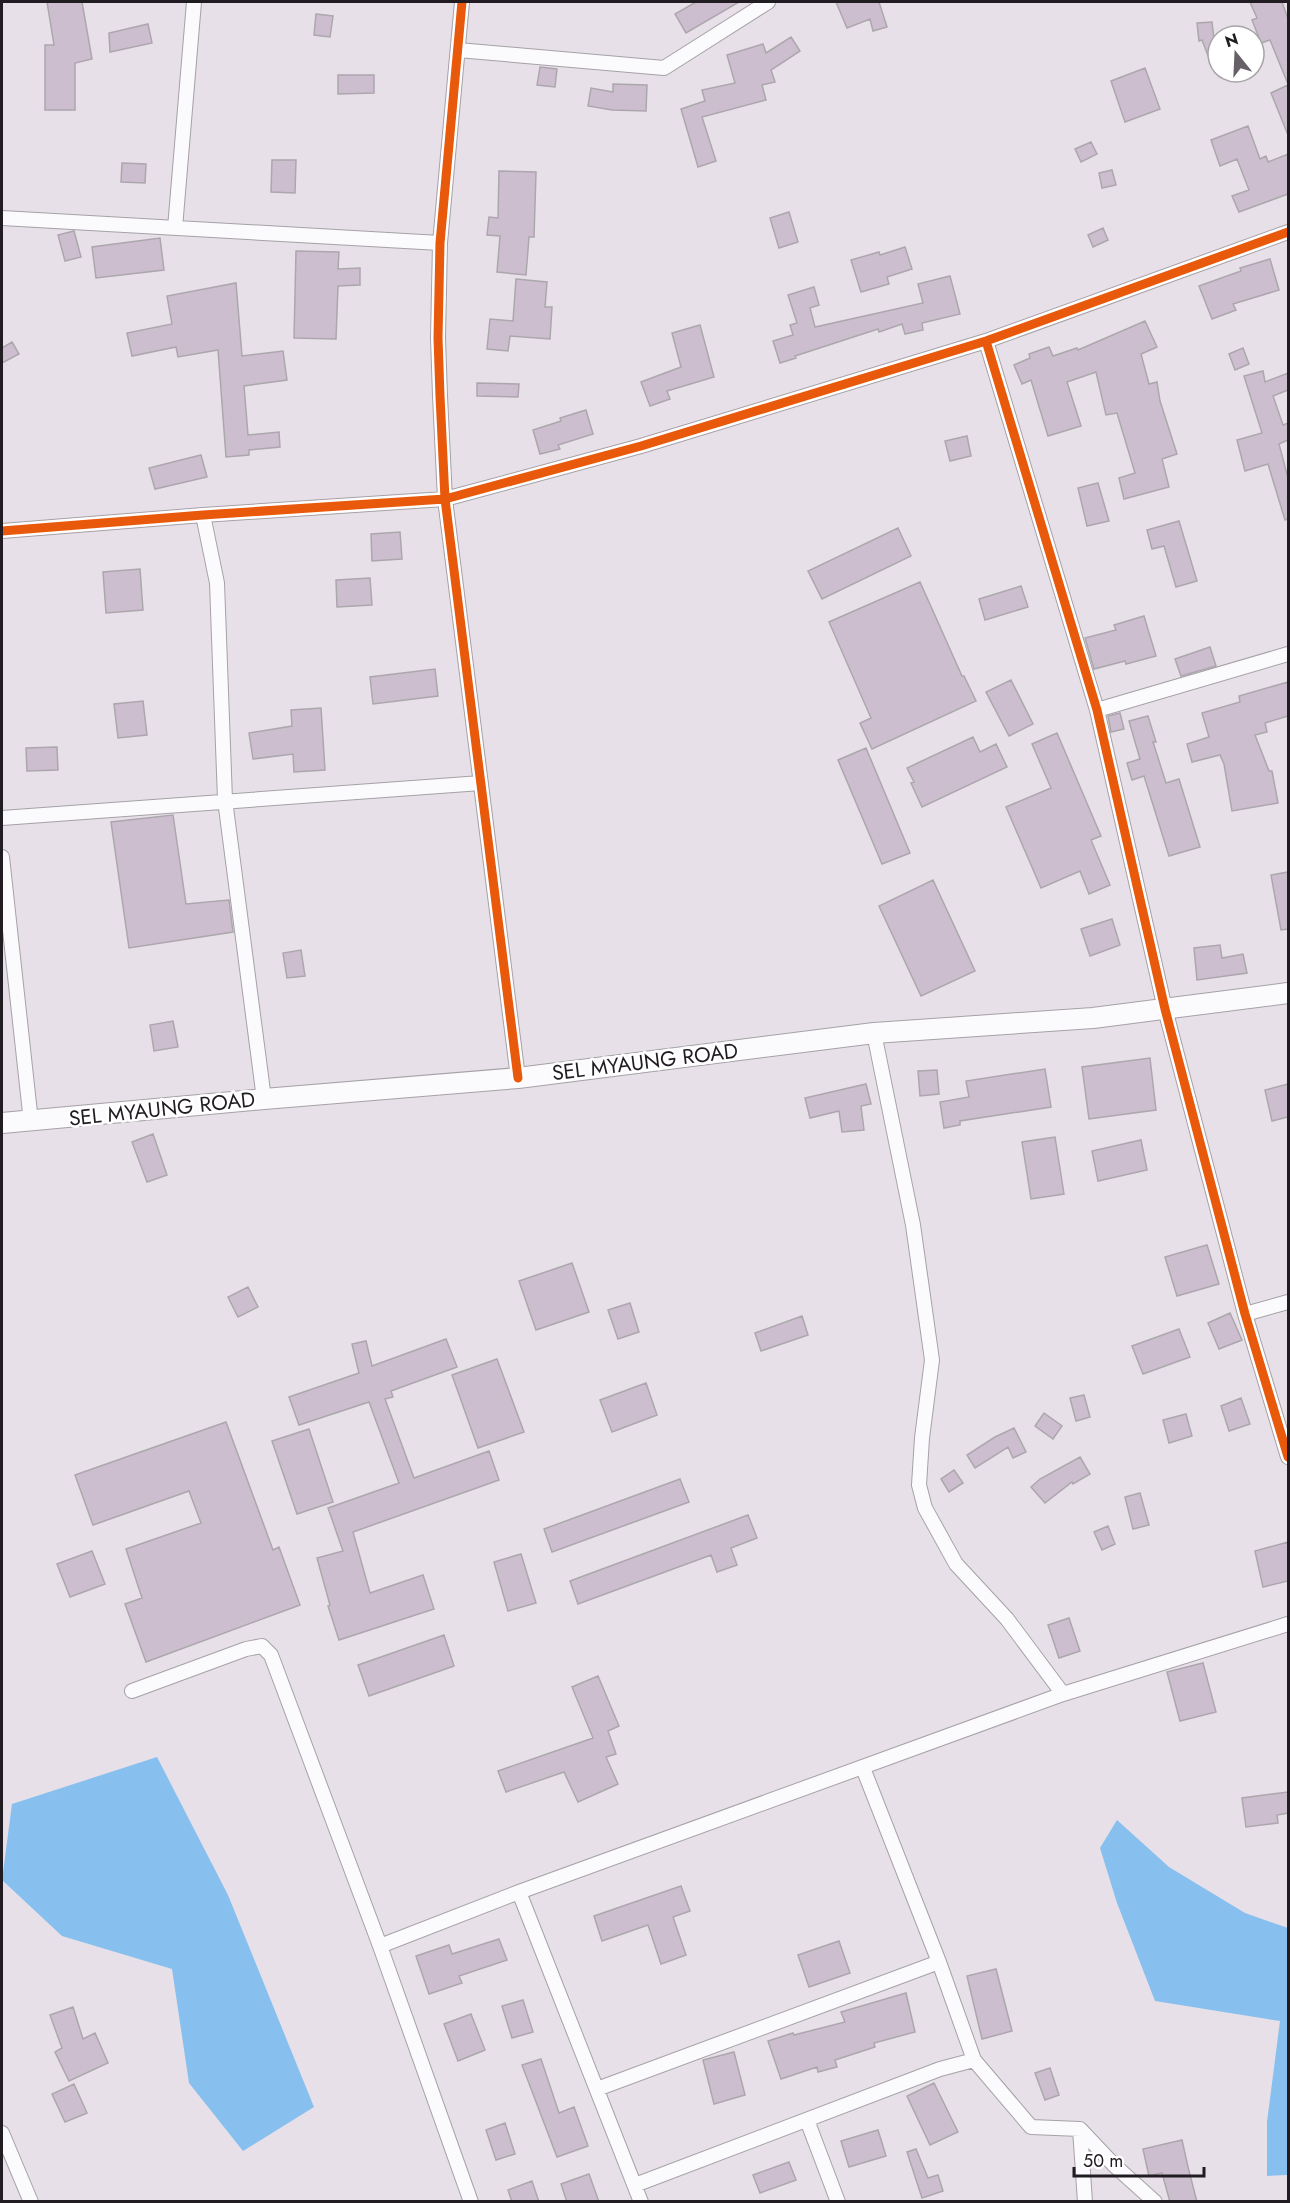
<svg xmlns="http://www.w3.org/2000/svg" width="1290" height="2203" font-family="Jost,sans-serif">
<rect width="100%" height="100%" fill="#e7e0e8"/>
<path fill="#87c0ee" d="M157,1757L228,1895L314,2107L243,2151L189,2083L172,1969L62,1936L2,1880L12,1804Z
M1117,1820L1169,1867L1245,1913L1288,1928L1287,2175L1267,2176V2122L1280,2021L1155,2001L1117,1903L1100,1848Z"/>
<path fill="#cdbecf" stroke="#aca6ad" stroke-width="1.5" d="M47,2H82L92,59L75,63V110H45V45H54Z
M696,2H739L686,33L675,14Z
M836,2H879L887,27L873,31L870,19L847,28Z
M1250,2H1282L1288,19V84L1270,40L1261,43L1252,20L1257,18Z
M316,14L333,16L330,37L314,35Z
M1212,22L1217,65L1212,66L1202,40L1199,41L1197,23Z
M148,24L152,43L110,52L109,33Z
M791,37L800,51L771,70L775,82L762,85L766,100L702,117L716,161L698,167L681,109L705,101L702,90L735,83L727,55L763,44L766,53Z
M540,67L557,69L555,87L537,85Z
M1145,68L1160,109L1125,122L1111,81Z
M338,75H374V93L338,94Z
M613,84L647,85L646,111L612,110L588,106L591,88L613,92Z
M1288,85V135L1271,93Z
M1248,126L1260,159L1266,156L1268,162L1288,154V194L1239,212L1232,196L1249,190L1237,159L1220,166L1211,140Z
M1091,142L1097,154L1081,162L1075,149Z
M272,160H296L295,193L271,192Z
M122,163L146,164L145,183L121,182Z
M1112,170L1116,185L1102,188L1099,173Z
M499,171L536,172L534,237H529L526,275L497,272L500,236L487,235L489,217L498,218Z
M789,212L798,242L779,248L770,218Z
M1103,228L1108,240L1093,247L1088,235Z
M74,231L81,257L65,261L58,235Z
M160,238L164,270L96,278L92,247Z
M905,247L912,269L887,277L889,284L861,292L851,260L879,252L880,255Z
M296,251L339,252L338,269L360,268V285L338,286L336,339L294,338Z
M1270,259L1279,290L1233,304L1236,310L1212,319L1199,286L1241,271L1240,268Z
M950,276L960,314L922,323L923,330L905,334L902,324L879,332L878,329L795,356L796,358L780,363L773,341L793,335L790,325L797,323L788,295L814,287L819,305L810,308L815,327L923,303L918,284Z
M516,279L547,282L545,307H552L550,339L510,336L508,351L487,349L490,319L513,321Z
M236,283L242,356L283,351L287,380L244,386L248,435L279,432L280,447L249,450V455L226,457L218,350L178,357L176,347L132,356L127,333L172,324L167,296Z
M1145,321L1157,347L1141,354L1149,384L1157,382L1160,401L1177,454L1162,459L1169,487L1124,499L1119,478L1135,473L1117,413L1106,415L1096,372L1067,382L1081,426L1048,436L1031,380L1022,384L1014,365L1030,358L1029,354L1049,347L1053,356L1077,348L1078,350Z
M700,325L714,377L667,391L670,399L650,406L641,382L681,367L672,333Z
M12,342L19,354L2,363V348Z
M1243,348L1249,364L1235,370L1229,354Z
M1263,371L1265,382L1288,373V390L1273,396L1283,425L1288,423V440L1279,444L1288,478V519L1285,520L1268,464L1245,471L1237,440L1262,433L1244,376Z
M477,383L519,384L518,397L477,396Z
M586,410L593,434L558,445L560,449L540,454L533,430L561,421L560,418Z
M967,436L971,456L950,461L945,441Z
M201,455L207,477L155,489L149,468Z
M1098,483L1109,521L1087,526L1078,488Z
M1179,521L1197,581L1176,587L1164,546L1152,549L1147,530Z
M898,528L911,556L822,599L808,571Z
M400,532L402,559L372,561L371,534Z
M140,569L143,610L106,613L103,572Z
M370,578L372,605L337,607L336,580Z
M920,582L962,676H964L976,701L872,749L860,723L871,718L829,622Z
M1021,586L1028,607L985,620L979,599Z
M1144,616L1156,656L1126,664L1125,661L1094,669L1085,638L1116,630L1114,625Z
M1210,647L1216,666L1181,676L1175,659Z
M435,669L438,696L373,704L370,677Z
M1011,680L1033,724L1009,736L986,692Z
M1288,682V716L1265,723L1267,732L1255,735L1269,771H1272L1278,803L1232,811L1224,764L1220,755L1192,762L1187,744L1209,737L1202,713L1240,702L1239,696Z
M143,701L147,735L118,738L114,704Z
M321,708L325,770L294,772L293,754L253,759L249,733L292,726L291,710Z
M1120,713L1124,729L1111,732L1108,716Z
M1148,716L1156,742H1153L1166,783L1179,779L1200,847L1169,856L1144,776L1132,780L1127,763L1140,759L1129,721Z
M1057,733L1101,836L1091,840L1110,885L1089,894L1080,871L1041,888L1006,807L1051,788L1032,744Z
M973,737L980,752L996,744L1007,767L922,807L911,783L914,782L907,768Z
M57,747L58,770L27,771L26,748Z
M866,748L910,853L882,864L838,760Z
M173,815L186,904L229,900L233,932L129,948L111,822Z
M1288,872V929L1281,930L1271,875Z
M933,880L975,971L921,996L879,906Z
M1112,919L1120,945L1090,956L1081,929Z
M1220,945L1222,958L1243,954L1247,973L1197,980L1194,948Z
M301,950L305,976L287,978L283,953Z
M173,1021L178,1047L154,1051L150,1025Z
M1150,1058L1156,1110L1089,1119L1082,1067Z
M1045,1069L1051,1107L960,1121V1125L944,1128L940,1102L969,1097L966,1081Z
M937,1070L939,1094L920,1096L918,1071Z
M866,1084L871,1104L861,1106L864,1130L842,1132L839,1111L810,1118L805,1098Z
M1288,1084V1117L1272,1121L1265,1090Z
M153,1134L167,1175L147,1182L132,1142Z
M1055,1137L1064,1194L1031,1199L1022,1142Z
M1141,1140L1147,1170L1098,1181L1092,1151Z
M1207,1245L1219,1284L1177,1296L1165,1257Z
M572,1263L589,1312L536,1330L519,1281Z
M248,1287L258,1307L238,1317L228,1297Z
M630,1303L639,1332L618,1339L608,1310Z
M1230,1313L1242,1340L1219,1349L1208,1323Z
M802,1316L808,1335L761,1351L755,1333Z
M1179,1329L1190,1357L1143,1374L1132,1346Z
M446,1339L457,1367L391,1391L393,1397L385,1399L414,1478L489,1451L499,1480L353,1532L370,1593L423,1575L434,1609L339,1640L328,1606L330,1605L317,1558L343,1551L328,1508L399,1483L369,1402L299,1425L289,1397L359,1373L352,1344L366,1341L372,1366Z
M497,1359L524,1432L478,1448L452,1375Z
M646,1383L657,1415L612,1432L600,1400Z
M1084,1395L1090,1417L1076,1421L1070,1398Z
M1241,1398L1250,1424L1229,1431L1221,1406Z
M1044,1413L1062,1426L1053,1439L1035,1426Z
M1186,1414L1192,1436L1169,1443L1163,1420Z
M226,1422L273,1550L279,1547L300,1605L146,1662L125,1604L142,1598L126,1549L201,1523L189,1491L93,1525L75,1475Z
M1014,1428L1026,1452L1013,1458L1008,1447L975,1468L967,1455L995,1437Z
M309,1429L333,1502L297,1514L272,1441Z
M1080,1457L1090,1474L1073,1484L1072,1482L1045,1503L1031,1487L1040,1479Z
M954,1470L963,1483L949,1492L941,1479Z
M680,1479L689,1502L552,1552L544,1529Z
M1140,1493L1149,1525L1133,1529L1125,1497Z
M748,1515L757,1538L731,1548L737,1565L717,1572L711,1555L578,1604L570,1581Z
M1108,1526L1115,1544L1102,1550L1094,1532Z
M1288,1542V1581L1263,1587L1255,1551Z
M92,1551L105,1584L70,1597L57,1564Z
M521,1554L536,1603L508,1611L494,1562Z
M1069,1618L1080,1651L1059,1658L1048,1625Z
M444,1635L454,1666L369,1696L358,1665Z
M1203,1663L1216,1712L1180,1721L1167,1672Z
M598,1676L619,1726L608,1731L616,1754L606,1757L618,1784L578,1802L564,1772L506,1792L498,1771L593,1738L572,1687Z
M1288,1792V1813L1277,1815L1278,1823L1246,1827L1242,1798Z
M681,1886L690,1911L673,1917L686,1955L661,1964L648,1925L602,1941L594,1916Z
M499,1939L507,1960L459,1976L462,1983L429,1994L416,1956L449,1945L452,1954Z
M839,1941L850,1973L809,1987L798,1955Z
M996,1969L1012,2031L982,2039L967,1976Z
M906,1993L915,2032L874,2043L875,2047L835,2060L837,2067L818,2072L817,2067L781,2079L768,2041L793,2033L794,2035L845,2022L841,2012Z
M523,2000L533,2032L512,2038L502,2006Z
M73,2007L83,2039L95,2033L108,2063L69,2081L55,2052L62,2048L50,2015Z
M471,2014L485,2050L458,2061L444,2024Z
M734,2052L745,2095L714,2104L703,2060Z
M541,2059L559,2113L574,2107L588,2146L557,2157L522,2065Z
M1050,2068L1059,2095L1045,2100L1035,2073Z
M934,2083L958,2132L930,2145L907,2096Z
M74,2084L87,2113L65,2122L52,2094Z
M505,2123L515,2154L496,2160L486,2130Z
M878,2130L886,2156L849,2167L841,2141Z
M1182,2140L1188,2167L1197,2202H1170L1162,2173L1149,2176L1143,2149Z
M916,2149L928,2178L938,2175L943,2191L922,2198L907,2152Z
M789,2162L796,2180L760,2193L753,2175Z
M589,2174L599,2202H567L561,2184Z
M532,2181L539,2202H512L508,2190Z"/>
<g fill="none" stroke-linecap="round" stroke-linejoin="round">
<g stroke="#a6a1a7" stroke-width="16">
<path id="minor" d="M462,2L440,243L438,338L440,396L445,499L518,1078
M458,50L664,68L768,2
M2,218L440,243
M175,228L194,2
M986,341L1097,710L1165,1009L1245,1314L1288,1457
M203,515L217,583L225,800L264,1099
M2,531L203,515L445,499L641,446L986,341L1288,232
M1097,710L1288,654
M2,818L481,783
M2,857L31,1122
M874,1033L913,1225L932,1360L922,1438L919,1485L925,1508L956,1564L1007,1619L1063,1694
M1245,1314L1288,1302
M132,1691L246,1649L262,1646L271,1655L380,1946L471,2202
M863,1768L939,1962L974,2060L1031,2127L1080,2129L1085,2202
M519,1892L641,2202
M380,1946L519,1892L1063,1694L1288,1624
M597,2089L939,1962
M807,2120L838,2202
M1080,2129L1114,2165L1155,2202
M2,2133L31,2202
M635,2185L940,2069L974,2060"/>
</g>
<g stroke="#a6a1a7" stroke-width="22">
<path id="secondary" d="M2,1123L264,1099L518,1078L874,1033L1093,1018L1288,993"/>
</g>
<use href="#minor" stroke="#fbfafc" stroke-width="14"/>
<use href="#secondary" stroke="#fbfafc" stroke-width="20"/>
<g stroke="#fff" stroke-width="13">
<path id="cycleway" d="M462,2L440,243L438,338L440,396L445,499L518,1078
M986,341L1097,710L1165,1009L1245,1314L1288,1457
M2,531L203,515L445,499L641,446L986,341L1288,232"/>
</g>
<use href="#cycleway" stroke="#e8590c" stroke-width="9"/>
</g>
<g text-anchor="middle" stroke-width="5" stroke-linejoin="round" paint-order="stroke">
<g font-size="21" fill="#211c21" stroke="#fff">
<text transform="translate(645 1062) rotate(-7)" y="7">SEL MYAUNG ROAD</text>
<text transform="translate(162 1109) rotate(-6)" y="7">SEL MYAUNG ROAD</text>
</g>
</g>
<rect width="1290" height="2203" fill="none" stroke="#211c21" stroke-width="6"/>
<g transform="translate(1236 54) rotate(342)"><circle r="28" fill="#ffffff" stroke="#a6a4a6" stroke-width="1.5"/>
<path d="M0-4.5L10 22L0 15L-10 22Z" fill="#666167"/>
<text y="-9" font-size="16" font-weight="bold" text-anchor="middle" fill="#211c21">N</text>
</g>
<path d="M1074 2167v9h130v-9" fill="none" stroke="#211c21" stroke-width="3"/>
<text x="1083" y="2167" font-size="18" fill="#211c21" stroke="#ffffff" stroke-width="4.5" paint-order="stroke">50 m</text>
</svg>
